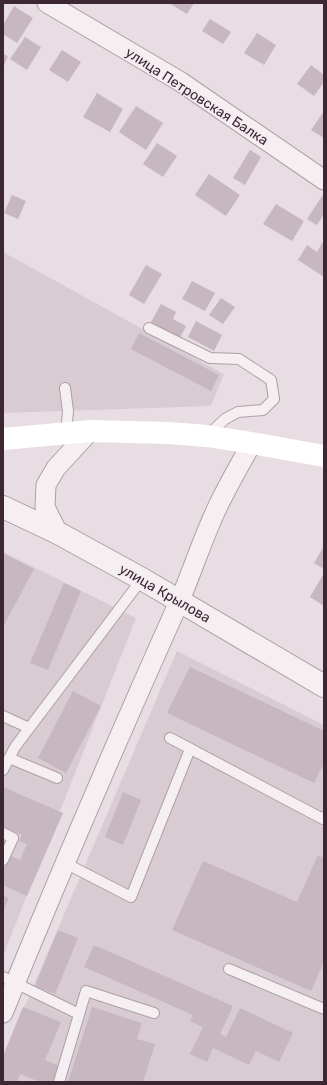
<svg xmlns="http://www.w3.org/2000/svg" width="327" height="1085" font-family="Rubik,sans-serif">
<rect width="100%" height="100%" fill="#e7dde2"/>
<path fill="#d9cbd2" d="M3,252L224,374L211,406L3,413Z
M3,552L136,618L3,956Z
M177,651L324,725V1082H3V1057Z"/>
<path fill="#c6b7c0" d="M169,3H194L187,14Z
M14,6L33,18L17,43L3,34V25Z
M210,19L231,32L223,44L202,31Z
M257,33L276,45L264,65L244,53Z
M25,37L41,47L27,70L10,59Z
M62,50L81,62L68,82L49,70Z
M3,54L8,56L3,68Z
M311,65L324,75V82L314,96L297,84Z
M97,93L123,109L110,132L83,117Z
M136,106L163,123L146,150L119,132Z
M324,111V138L311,130Z
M157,143L177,156L163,177L143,164Z
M250,150L261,157L245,185L233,178Z
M209,174L240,195L226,216L195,195Z
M12,195L26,201L18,219L4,213Z
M322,196L324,197V214L317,225L307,219Z
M276,204L304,221L292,241L263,224Z
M322,243L324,244V277L298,260L307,245L317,252Z
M146,265L162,274L144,304L129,295Z
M192,281L215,293L205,311L182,299Z
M221,298L235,307L223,324L209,315Z
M161,304L176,312L173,319L186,326L180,338L151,322Z
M196,321L222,335L214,351L188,337Z
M139,333L219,375L211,391L131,349Z
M324,546V569L314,563Z
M3,553L34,569L3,627Z
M324,573V606L310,597Z
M64,583L81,591L48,670L30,663Z
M190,667L324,731V763L314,783L167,713Z
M73,691L101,706L66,773L38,758Z
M3,787L63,813L27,896L3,885V869L9,855L20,860L27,844L19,841L22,835L3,827Z
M123,792L141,800L123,845L105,837Z
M318,855L324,858V962L311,991L172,930L203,861L297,902Z
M3,896L9,898L3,911Z
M58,930L78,938L55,994L35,986Z
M94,945L233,1006L220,1034L226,1037L240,1008L293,1033L279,1062L256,1051L249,1065L213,1048L207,1062L190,1054L203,1027L190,1021L193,1015L84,967Z
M23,1007L61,1022L45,1060L59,1066L53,1082H40L20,1074L17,1082H3V1056Z
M92,1007L142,1023L137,1039L155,1044L143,1082H68Z"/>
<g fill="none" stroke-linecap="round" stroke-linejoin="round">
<g stroke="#ad9fa6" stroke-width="12">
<path id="service" d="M149,328L210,358L239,359L271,380L274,399L263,410L238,412L225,419L208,435
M65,388L68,411L66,433
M3,716L29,728
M170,738L323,819L324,817
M9,758L57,778
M3,770L15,747L142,579
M3,833L13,838L3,860
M65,863L131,897L190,749
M229,969L324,1009
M3,977L79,1014
M59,1082L86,991L154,1013"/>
</g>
<g stroke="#ad9fa6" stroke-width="21">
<path id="minor" d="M47,3L181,82L324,180
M58,533L45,507L46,485L56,468L90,431
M3,1013C59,875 118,738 179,602C193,570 203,537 218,506C228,485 240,464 252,443"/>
</g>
<g stroke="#ad9fa6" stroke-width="24">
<path id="tertiary" d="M3,507L58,533L142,579L324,686"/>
</g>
<use href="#service" stroke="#f5eff2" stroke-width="10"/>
<use href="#minor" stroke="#f5eff2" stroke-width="19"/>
<use href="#tertiary" stroke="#f5eff2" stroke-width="22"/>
<path stroke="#fff" stroke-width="22" d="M3,439L90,431L169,433L207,436L252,443L324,456"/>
</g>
<g text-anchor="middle" stroke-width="3" stroke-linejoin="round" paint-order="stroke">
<g font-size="14" fill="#3d2733" stroke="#f4ecf1">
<text transform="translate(197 96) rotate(33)" y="5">улица Петровская Балка</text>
<text transform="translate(165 593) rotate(30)" y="5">улица Крылова</text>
</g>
</g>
<rect width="327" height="1085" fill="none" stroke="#3d2733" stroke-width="8"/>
</svg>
